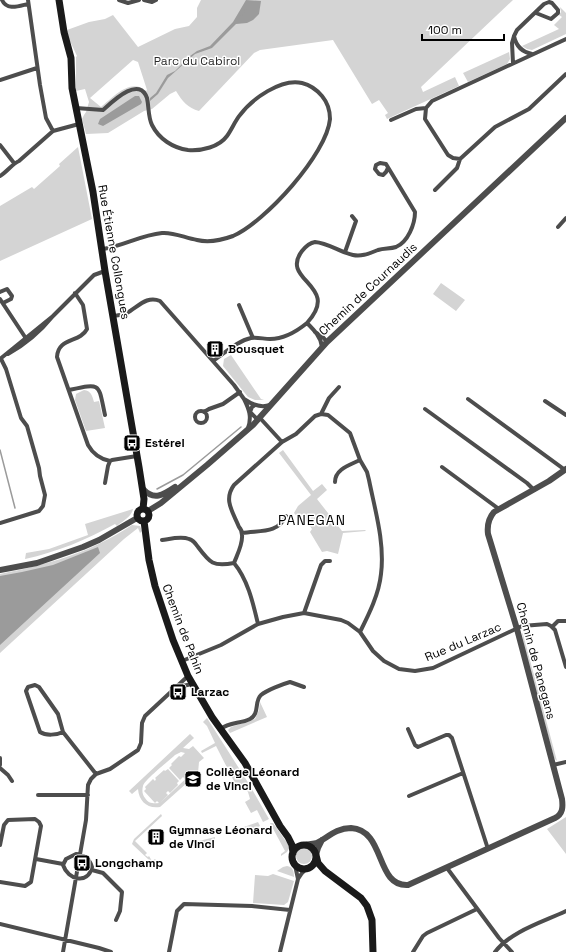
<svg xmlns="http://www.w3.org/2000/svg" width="566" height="952" font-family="'Space Grotesk',sans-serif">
<rect width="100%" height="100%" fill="#fff"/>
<path fill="#d4d4d4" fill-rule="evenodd" d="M201,0H513L421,87L423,92L455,77L459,86L387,119L385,115L388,113L379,100L372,104L333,40L260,50L254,53L199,111C188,108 182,101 176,91L170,94L152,109L144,111L108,133L86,134L82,119L84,115L86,112L89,102L85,89L76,91V57L77,56L69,39L67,30L89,22L105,19L113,15L138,47L175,29L189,26L197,17V8ZM133,60L138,62L147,90L146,91C131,77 113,97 101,107L90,98Z
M560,7L566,13V34L532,50L527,49L522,46L559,29L554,25L562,17L559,15L561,12Z
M509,52L510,59L507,64L468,82L463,73Z
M78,147L92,219L0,261V206L32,187L34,189L60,166L59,164Z
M441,283L465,300L456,311L433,294Z
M231,355L261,399L264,400H255L248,397L223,366L224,359Z
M84,390C91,391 92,395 94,402L99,401L105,428L86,431L75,400L76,394Z
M283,450L313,491L322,484L327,490L317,499L342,531L365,530L366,531L343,533L338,554L327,551L322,552L310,532L312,529L301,514L297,516L294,513L298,506L311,495L279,453Z
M133,509C132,516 123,521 117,526L115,524C86,540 57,552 25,559L26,553L49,549L88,535L85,524Z
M132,525L140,526L142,531L140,533L138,528L124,539L0,653V574C49,564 90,553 132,525Z
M522,633L523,634L557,761L554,758L524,646Z
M260,702L267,717L230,733L228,730L231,727L255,719L259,710Z
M207,718L249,784L269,819L263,822L257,810L251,813L245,802L250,799L248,792L244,786L238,789L216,746L202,753L201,751L215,743L207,726L203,722Z
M190,734L194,738L183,748L189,749L193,746L204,758L199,762L198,773L160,807C147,809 139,801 138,789L132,794L129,791ZM181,752L185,753L181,757L179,756L171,764L172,765L169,768L180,780L183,777L185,779L193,772L160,803L168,795L166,793L168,791L170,793L178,785L177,783L179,781L168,769L165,771L164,770L155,778L156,779L155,781L153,779L145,787L146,789L144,791L155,803L157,801L159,803C153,804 148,803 145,798C142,794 142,790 143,786C145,779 169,761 175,755Z
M161,814L162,816L135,841L147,853L145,855L148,857L149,856L152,861L155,859L157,861L156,863L149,860L132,844L134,839Z
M566,817V854L547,829Z
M258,822L260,826L244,834L241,828Z
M270,823H273L290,847L287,852L281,856V854L285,851Z
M215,837L214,847L191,846L189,843L191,841H199Z
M296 856a8 8 0 1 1 16 0a8 8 0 1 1-16 0Z
M287,866C293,867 294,871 294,877L277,871L283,867Z
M273,874L294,881L288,902L284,905L253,903L255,875L268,876Z"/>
<path fill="#9b9b9b" d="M246,0L261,1L259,14L253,20L247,23L236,24L212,48L195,54L168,78L158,94L150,101V98L156,93L167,75L175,71L190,56L197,51L210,46L233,22Z
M135,96H139L142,102L141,104L103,126L98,124L100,119Z
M98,547L100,553L0,645V576L22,572L53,565Z"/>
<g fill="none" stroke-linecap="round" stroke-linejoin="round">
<path stroke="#9b9b9b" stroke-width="1.5" d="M241,16L246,9
M0,450L15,508
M157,489L183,475L241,427"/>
<path stroke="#4d4d4d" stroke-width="4" d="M2,0C7,11 19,6 28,4
M28,0L40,85L46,118L53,131
M119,0L128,3L139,0
M144,0L152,2L156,0
M514,36L517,30L544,4L549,2L552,3L558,10V13L551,19L536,13
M566,39L432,101L426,108L425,119L448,155L453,158L460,159L495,127L529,109L566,74
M513,63L512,43L514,36C516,46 522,52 532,54
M0,80L37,68
M76,108L103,110C112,102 139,75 147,98C149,107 148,117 152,125C159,139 173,148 188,150C202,151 219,147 227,136C232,129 235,121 240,115C252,99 281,78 302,83C310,85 317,90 322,96C327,102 330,111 330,119C327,154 265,222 233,236C222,240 209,243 197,240C185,238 174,232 162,233C141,235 123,246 103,249
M391,120L416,109L426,108
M0,145L14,163
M0,176C7,172 12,164 19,161L53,131L79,124
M435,190L457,168L460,159
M558,227L566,218
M345,252L356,221L352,216
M0,292L7,289L12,296L11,299L3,303
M75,293L83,305L87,329C80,343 58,337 57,357L88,445C93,454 100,459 110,461L112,460L137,456
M0,299L27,340
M239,305L253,338
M53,316L94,275L105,271
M114,316C119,315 123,315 127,313C138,307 147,295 160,301L234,385L244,399
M315,332L322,336L327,342
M322,347C321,337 314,330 307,323C342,285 279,281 302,251C306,246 309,243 315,242C328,243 340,252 353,255C362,257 370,253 378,250C384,248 390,249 396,247C408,242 415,224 415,212L386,164L380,163L376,165L375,169L379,174L383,175L386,172L388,168
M0,359L53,316C40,332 26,344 8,354
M213,361C225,353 237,341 251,338C257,337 264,339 270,339C284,339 296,332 307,323
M69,390C102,383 98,383 105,415
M468,399L565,470
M545,401L566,415
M255,405L252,407L250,412L258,420
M425,409L527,483L534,490
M195 417a6 6 0 1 1 12 0a6 6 0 1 1-12 0Z
M204,412L209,409L223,404L240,392
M321,414L329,398L339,387
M260,418L282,442
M248,428C252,417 249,409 244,399C251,404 261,408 270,405
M442,467L499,509
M335,482C335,469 350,465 360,460
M105,483L108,466L110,461
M0,523L39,511L43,506L45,495L40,476L39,468L27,426L21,418L6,369L1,359
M242,533C259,530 278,534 286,516
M162,540C170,539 181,536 189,539C193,540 196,544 198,547C210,563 213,567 234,563
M234,563C237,555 243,544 242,535C242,532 241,529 239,527C233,512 223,500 234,485L282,442L296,434L315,416L321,414L328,415L350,433L360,460L367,472L369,480C375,510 385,543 381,574C379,594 369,614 360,632
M234,563C248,580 253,603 258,624
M304,613L321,565L325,561H330
M552,627L558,621H566
M182,661L221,645L258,624L283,617L304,613L341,620L348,623L360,632L373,651L384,661L399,669L415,671L433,668L522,626L547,624L551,626L555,630L566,667
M178,687L192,684
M221,729C229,722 240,724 250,719C260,714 254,701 261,695C267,690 283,684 290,682L304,687
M408,729L415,745L418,747L446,735H449L452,738L488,849
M63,732C57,735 46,736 40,732L26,691L28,687L35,685L39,687L58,714L63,732L96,774
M0,758V765
M553,765L566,762
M0,768L8,775L12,781
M38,795H88
M409,796L463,773
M0,845L4,825L8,820L35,819L39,822L41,826L31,882L25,886L0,882
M76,854C84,854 90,860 92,867C88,885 68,880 63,865L66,859Z
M36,859L63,864
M295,865L298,879
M447,868L499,938L512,952
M92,870L103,873L122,892L120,911L116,920
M298,879L302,873L307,868
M0,924L99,948L111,952
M63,952L86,820L88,785L91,779L96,774L110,769L138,750L141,743L142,723L145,716L188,676
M169,952L177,911L184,904L252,906L290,910
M280,952L298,879
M413,952L423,936L427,933L477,909
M495,952C511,931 543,922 566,911"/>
<path stroke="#4d4d4d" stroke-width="6" d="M143,489C154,501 163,495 175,487
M148,511L161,503L207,465L253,425L327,342L566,118
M0,570L37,563L83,547L99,540L137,518
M305,845C309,844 313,844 317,843C328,837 337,828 351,828C386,830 375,887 408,885L555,818C563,814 563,807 562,799L517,629L488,534C487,526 488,519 494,512L549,481L566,469
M316,855L318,848L322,840"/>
<path stroke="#1a1a1a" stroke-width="7" d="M59,0L64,32L71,58L72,88L93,192L105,271L139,467L144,499L143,509
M137 515a6 6 0 1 1 12 0a6 6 0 1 1-12 0Z
M144,521L149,560L155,586L173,640L188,676L212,717L245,763L280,826L288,837L292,845L293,853
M292 857a12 12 0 1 1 24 0a12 12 0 1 1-24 0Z
M316,855L318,863L325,871L361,898L367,906L372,920L373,952"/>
</g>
<defs>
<g id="building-square" transform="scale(0.9)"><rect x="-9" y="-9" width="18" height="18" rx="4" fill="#000" stroke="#fff"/><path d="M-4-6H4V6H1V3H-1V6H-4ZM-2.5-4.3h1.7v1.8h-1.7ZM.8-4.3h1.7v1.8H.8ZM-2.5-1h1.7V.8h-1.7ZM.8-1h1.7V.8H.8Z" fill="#fff"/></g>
<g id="bus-square" transform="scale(0.9)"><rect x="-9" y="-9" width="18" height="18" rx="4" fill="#000" stroke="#fff"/><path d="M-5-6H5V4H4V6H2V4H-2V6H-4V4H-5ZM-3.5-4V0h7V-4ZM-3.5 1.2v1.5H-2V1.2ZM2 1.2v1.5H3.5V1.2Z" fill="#fff"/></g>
<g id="school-square" transform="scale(0.9)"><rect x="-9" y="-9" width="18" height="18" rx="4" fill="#000" stroke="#fff"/><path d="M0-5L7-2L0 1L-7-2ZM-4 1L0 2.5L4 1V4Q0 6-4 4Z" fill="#fff"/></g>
</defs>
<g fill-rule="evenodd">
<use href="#building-square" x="215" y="349"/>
<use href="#bus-square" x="132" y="443"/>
<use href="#bus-square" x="178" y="692"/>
<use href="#school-square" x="193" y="779"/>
<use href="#building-square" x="156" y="837"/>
<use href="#bus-square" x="82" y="863"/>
</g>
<g text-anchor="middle" stroke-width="3" stroke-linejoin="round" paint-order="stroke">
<g font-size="12" fill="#2b2b2b" stroke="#fff">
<text x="197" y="65">Parc du Cabirol</text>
</g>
<g font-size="12" fill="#000" stroke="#fff">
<text transform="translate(114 252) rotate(80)" y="4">Rue Étienne Collongues</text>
<text transform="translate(368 289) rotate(-43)" y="4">Chemin de Cournaudis</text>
<text transform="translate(183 629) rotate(69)" y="4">Chemin de Pahin</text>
<text transform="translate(463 642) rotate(-23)" y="4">Rue du Larzac</text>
<text transform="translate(536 661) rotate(75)" y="4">Chemin de Panegans</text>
</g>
<g font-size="12" font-weight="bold" fill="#000" stroke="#fff" text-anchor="start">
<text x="228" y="353">Bousquet</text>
<text x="145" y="447">Estérel</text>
<text x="191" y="696">Larzac</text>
<text x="206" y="776">Collège Léonard<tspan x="206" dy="14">de Vinci</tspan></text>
<text x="169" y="834">Gymnase Léonard<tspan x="169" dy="14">de Vinci</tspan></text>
<text x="95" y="867">Longchamp</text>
</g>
<g font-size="14" letter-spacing="1" fill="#000" stroke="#fff">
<text x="312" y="525">PANEGAN</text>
</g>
</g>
<path d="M422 34v6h82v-6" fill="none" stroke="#000000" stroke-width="2"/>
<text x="428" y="34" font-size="12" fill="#000000" stroke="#ffffff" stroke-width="3" paint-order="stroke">100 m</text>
</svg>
